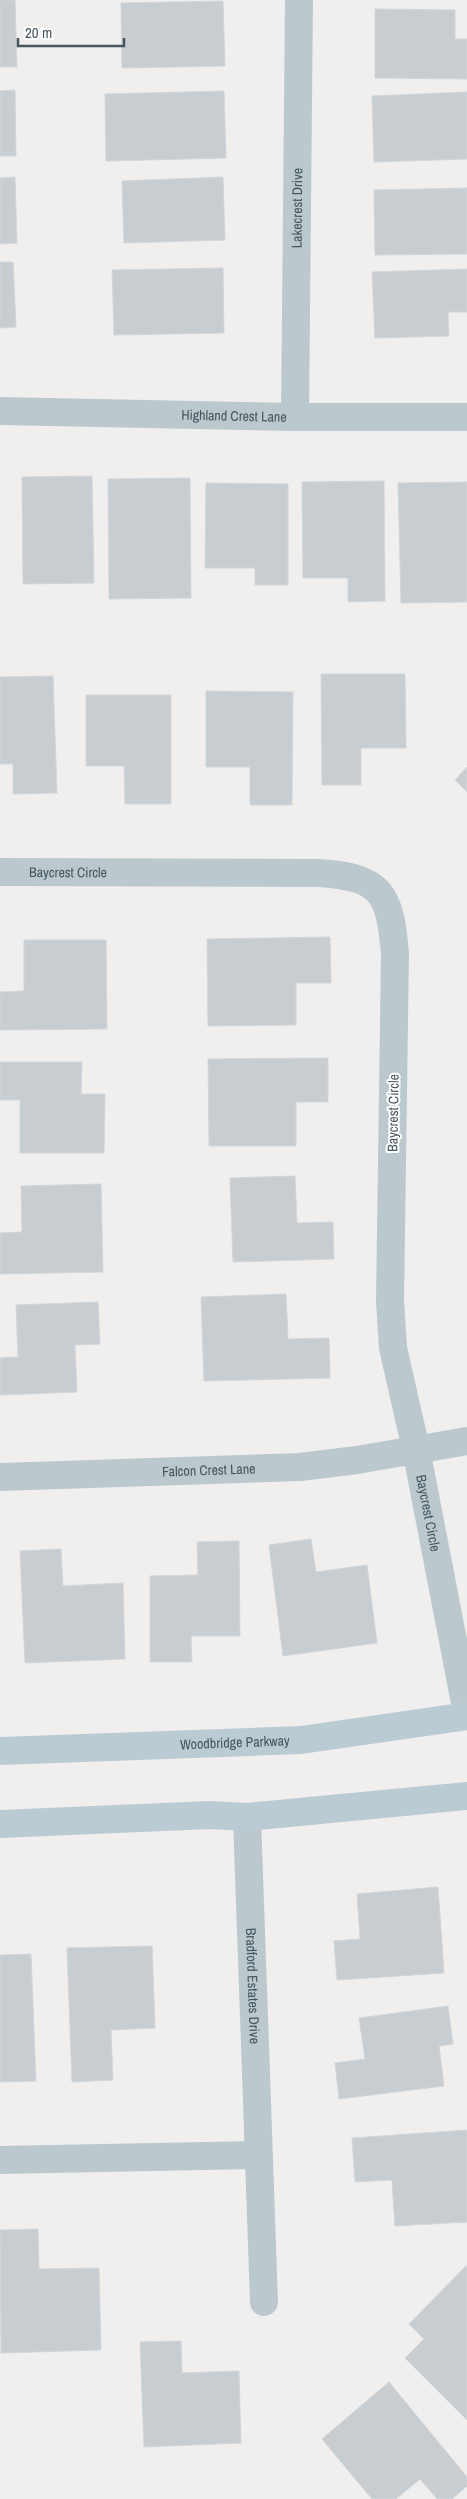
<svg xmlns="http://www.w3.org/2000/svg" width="467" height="2499" font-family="'Archivo Narrow',sans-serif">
<rect width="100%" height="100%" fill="#f1eeee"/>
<path fill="#c7cdd1" stroke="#d1d6da" d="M0,0H15L17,67H0Z
M223,1L225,66L122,68L121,3Z
M375,9L455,10V39H467V79L375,78Z
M15,90L16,156H0V91Z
M224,91L226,158L106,161L105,94Z
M467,92V159L374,162L372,96Z
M15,177L17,243L0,244V178Z
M223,177L225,240L124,243L122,181Z
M467,188V254L375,255L374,190Z
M0,262H13L16,327L0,328Z
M223,268L224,333L114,335L112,270Z
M467,269V312H448L449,336L375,338L372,272Z
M92,476L94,583L23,584L22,477Z
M190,478L191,598L109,599L108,479Z
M384,481L385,601L348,602V578H303L302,482Z
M467,482V602L401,603L398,483Z
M206,483L288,484V585H255V568H205Z
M321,674H405L406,748H361V785H322Z
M53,676L57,793L13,794V764H0V677Z
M206,691L293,692L292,805H250V767H206Z
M86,695H171V804H125L124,766H86Z
M467,767V792L455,780Z
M330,937L331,983H296V1025L208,1026L207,939Z
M24,940H106L107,1029L0,1030V992L24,991Z
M328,1058V1102H296V1146H209L208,1059Z
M0,1062H82L81,1094H105L104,1153H20V1100H0Z
M295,1176L297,1223L333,1222L334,1259L233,1262L230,1178Z
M101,1184L103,1272L0,1274V1233L22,1232L21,1186Z
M286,1294L288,1339L329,1338L330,1378L204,1381L201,1297Z
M98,1302L100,1344L75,1345L77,1392L0,1395V1358L18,1357L16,1305Z
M311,1539L316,1572L367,1565L377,1643L283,1656L269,1545Z
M239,1541L240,1636H191L192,1662H150V1576L198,1575L197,1542Z
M61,1549L63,1586L123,1583L125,1659L25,1663L20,1551Z
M438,1887L444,1973L337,1980L334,1941L360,1939L357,1894Z
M152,1946L155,2028L111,2030L113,2080L72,2082L67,1948Z
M31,1954L36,2081L0,2082V1955Z
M448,2006L453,2044L439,2046L444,2086L339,2099L335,2063L365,2059L359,2018Z
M467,2130V2222L395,2226L392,2180L355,2182L352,2138Z
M38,2229L39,2269L99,2268L101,2350L1,2353L0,2230Z
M466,2266H467V2420L405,2358L424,2339L409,2324Z
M181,2341L182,2373L239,2371L241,2443L144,2447L140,2342Z
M389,2382L467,2477V2486L452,2499H437L420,2479L396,2499H372L322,2439Z"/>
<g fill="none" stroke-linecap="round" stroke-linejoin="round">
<g stroke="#bbc9cf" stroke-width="28">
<path id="s1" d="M0,411L295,417H467"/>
<path id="s2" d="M295,417L299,0"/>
<path id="s3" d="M0,872L318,873C381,877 390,892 395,954L390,1301L393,1348L416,1449L467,1713"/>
<path id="s4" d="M0,1477L300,1467L357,1460L467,1441"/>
<path id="s5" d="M247,1817L264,2302"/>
<path d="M0,2160L258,2155"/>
</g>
<g stroke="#bacbd4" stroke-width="28">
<path id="s6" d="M0,1751L301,1740L467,1716"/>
<path d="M0,1824L210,1815L247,1817L467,1796"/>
</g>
</g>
<g text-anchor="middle" stroke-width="4" stroke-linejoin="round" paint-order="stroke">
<g font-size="14" fill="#45565d" stroke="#fff">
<text dy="5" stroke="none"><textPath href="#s2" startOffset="209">Lakecrest Drive</textPath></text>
<text dy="5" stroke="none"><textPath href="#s1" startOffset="234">Highland Crest Lane</textPath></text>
<text dy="5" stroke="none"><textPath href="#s3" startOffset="68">Baycrest Circle</textPath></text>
<text transform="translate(393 1113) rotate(-89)" y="5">Baycrest Circle</text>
<text dy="5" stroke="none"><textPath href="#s4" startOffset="209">Falcon Crest Lane</textPath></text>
<text dy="5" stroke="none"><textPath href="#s3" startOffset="1011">Baycrest Circle</textPath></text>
<text dy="5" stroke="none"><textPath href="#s6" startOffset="235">Woodbridge Parkway</textPath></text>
<text dy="5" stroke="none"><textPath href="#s5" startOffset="169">Bradford Estates Drive</textPath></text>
</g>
</g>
<path d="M18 38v8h106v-8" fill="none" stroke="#45565d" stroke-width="2.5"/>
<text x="25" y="38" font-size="15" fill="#45565d" stroke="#ffffff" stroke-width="4" paint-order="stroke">20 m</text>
</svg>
